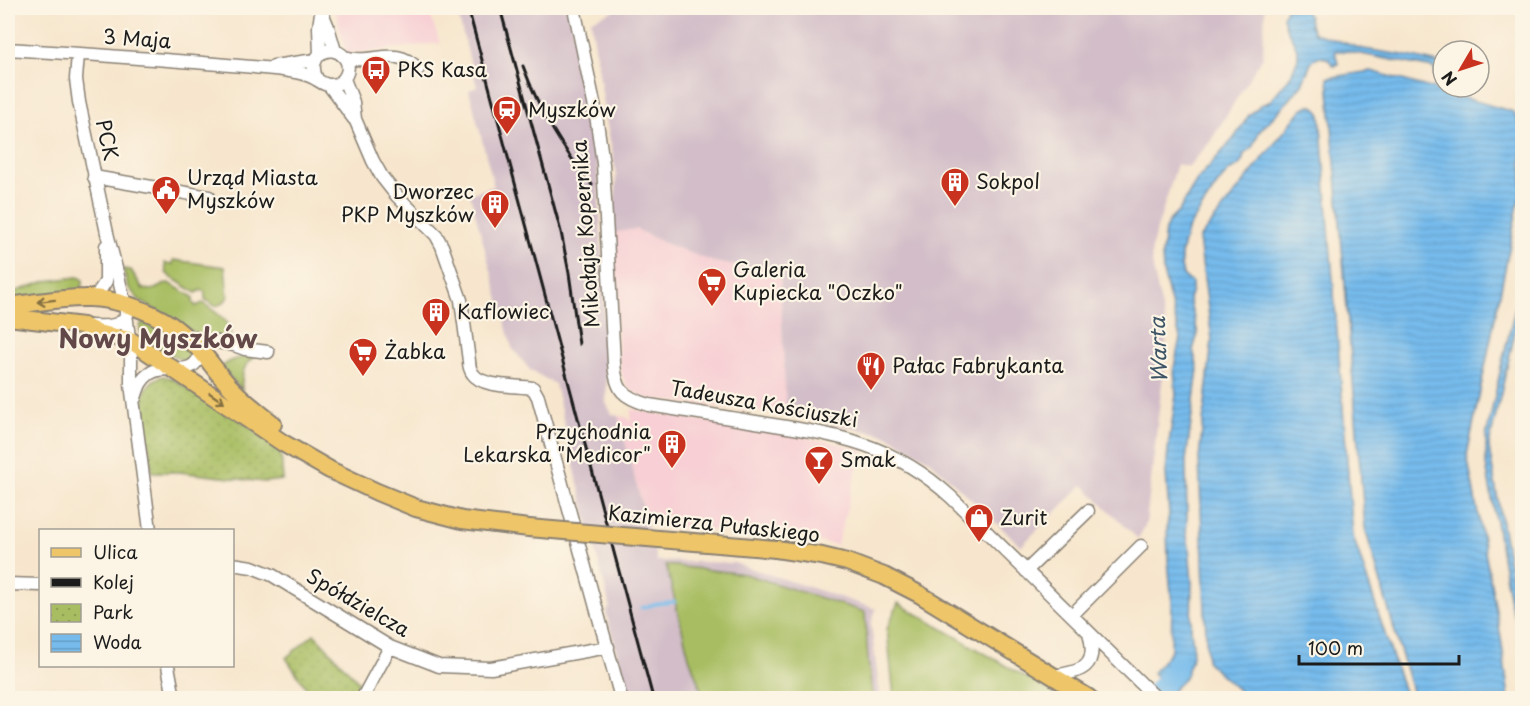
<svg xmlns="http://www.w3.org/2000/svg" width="1530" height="706" font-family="'Playpen Sans',sans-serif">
<defs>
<pattern id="park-dots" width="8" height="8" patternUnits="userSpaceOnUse" patternTransform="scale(1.5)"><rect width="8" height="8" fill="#a8bd62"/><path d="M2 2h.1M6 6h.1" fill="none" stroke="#90a254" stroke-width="1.8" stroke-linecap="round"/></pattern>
<pattern id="water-rules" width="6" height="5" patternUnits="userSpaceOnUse" patternTransform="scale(1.5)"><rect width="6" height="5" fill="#76bbec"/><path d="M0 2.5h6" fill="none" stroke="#66a0ca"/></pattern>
</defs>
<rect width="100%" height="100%" fill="#fcf5e5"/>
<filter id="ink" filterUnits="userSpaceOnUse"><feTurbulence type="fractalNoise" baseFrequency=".0167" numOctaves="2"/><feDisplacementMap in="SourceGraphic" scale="12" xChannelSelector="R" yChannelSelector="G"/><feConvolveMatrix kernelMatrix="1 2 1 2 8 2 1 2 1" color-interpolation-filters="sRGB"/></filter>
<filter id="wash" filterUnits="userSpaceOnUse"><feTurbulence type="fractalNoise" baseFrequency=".008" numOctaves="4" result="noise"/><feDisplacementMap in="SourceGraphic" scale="24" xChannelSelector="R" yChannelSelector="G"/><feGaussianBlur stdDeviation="1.35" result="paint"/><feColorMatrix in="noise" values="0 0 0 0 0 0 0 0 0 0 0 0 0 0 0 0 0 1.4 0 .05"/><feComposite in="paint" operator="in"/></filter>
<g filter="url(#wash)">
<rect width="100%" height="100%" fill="#f7e6cd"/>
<path fill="#f7cfd4" d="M335,8H428L440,43L346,54Z
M636,229L664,243L714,262L780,273L786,415L646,398L630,390L626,385L621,372L619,357L611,233Z
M632,409L832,442L864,450L857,469L837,545L800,538L654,525L645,516L618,416L627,417L630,421Z"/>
<path fill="#d2bdc8" d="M456,8H569L597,152L607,371L606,403L612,414L618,416L657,561L734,563L876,609L871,624L880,698H629L606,612L610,607L578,483L555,384L530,370L512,348L470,194L494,186L469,90L477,87Z
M620,8H1265L1263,56L1210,142L1188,167L1177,164L1153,242L1151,255L1154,274L1166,326V348L1146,524L1138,539L1083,485L1021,546L929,460L886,435L786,415L780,273L714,262L664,243L636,229L611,233L616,190V172L606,119L591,20Z"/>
<path fill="#a8bd62" stroke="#626c3f" stroke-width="1.5" d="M173,260L225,267L228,296C226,302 221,305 215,306L205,299V292L201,290L196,293L169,276L168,274L166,273L165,263L173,264Z
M123,269L131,270L143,289C159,292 157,285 169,283L193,297V303L196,306L203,303C214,311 234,322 230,338L228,340L198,335L140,301L128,287Z
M77,277L81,278L83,280L82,292L8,302V294L46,281Z
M145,321L154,322L192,351L195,357L188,362L182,360C172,354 146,344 141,333C139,329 140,328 141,324Z
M248,356H255C243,364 241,376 242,390L221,367L232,360Z
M666,565L745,574L865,612L868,661L873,698H704L689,657Z
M898,603L1053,693L1054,698H894L887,629Z"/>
<path fill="url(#park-dots)" stroke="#626c3f" stroke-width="1.5" d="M163,376L171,378L249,426L281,452L283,480L264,482L179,472H152L143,398C146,386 151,380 163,376Z
M314,634L360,683L354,691L344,698H313L286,658Z"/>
<path fill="url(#water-rules)" stroke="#496c84" stroke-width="1.5" d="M1286,8H1304V11L1309,16L1310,25L1314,33L1363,49L1403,55L1443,64V70H1440L1437,75H1434L1435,70L1433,68L1346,51H1335L1338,64L1334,66L1327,58L1318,57L1312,61L1302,84L1291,98L1259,132L1252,148L1244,154L1242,162L1237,167L1229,171L1219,182L1187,230L1181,254V266L1183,275L1192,283V290L1189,299L1198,333L1193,350L1198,369L1186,461L1187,522L1186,532L1189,546L1192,582L1191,628L1193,647L1191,662L1185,677L1172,692L1153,673L1171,650L1172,604L1168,560L1167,526L1169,514L1166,473L1168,450L1176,395L1174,368L1180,338L1163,272L1162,254L1165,230L1169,221L1179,211L1197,180L1235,137L1249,115L1261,105L1269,102L1290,77L1294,68L1298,58V53L1295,44L1286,28L1283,17Z
M1371,71L1514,112L1522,130V186L1467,455L1501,637L1509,698H1414L1365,528L1328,78Z
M1309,105L1315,107L1320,113L1353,536L1406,698H1247L1207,662L1199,458L1212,340L1199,239L1302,109Z
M1522,282V302L1489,445L1490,454L1515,599L1520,613L1522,614V622C1513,619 1513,612 1510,603L1486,464V437L1503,358Z"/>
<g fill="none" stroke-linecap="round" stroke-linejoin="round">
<path stroke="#76bbec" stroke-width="3" d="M641,608L657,604L675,602"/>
<path stroke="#76bbec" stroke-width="20" d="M1151,698L1177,669V662"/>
</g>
</g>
<g filter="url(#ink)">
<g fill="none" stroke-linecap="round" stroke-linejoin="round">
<g stroke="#8a8174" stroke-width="15">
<path id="minor" d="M320,8L328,27L335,51
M574,8L595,108L603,164L614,363C616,391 623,397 649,405C687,411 725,417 762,423C838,435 892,443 951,497L1156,698
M8,49C93,55 178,60 263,68C276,69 300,71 312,77C319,80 324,86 332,85C345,84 353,68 344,57C330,41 305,57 317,79
M78,54L76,79L79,102L107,233L125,304L131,356V384L150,530
M320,55L319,27L321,13
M344,57C373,66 395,44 418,69
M274,66L315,60
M344,79L353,102L355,119L373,161L382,177L397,196L436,235L442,246L461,300L469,361C469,365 470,370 473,374C483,388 517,385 533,388L538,397L621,698
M329,85L354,119
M94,177L209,197
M95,298L106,281V246
M91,326C105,326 118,329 127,315
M185,336L234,345L245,349L268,352
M135,398C138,389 140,380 149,374C166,361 195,381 201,351
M232,564L252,567L272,575L390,647L439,666L491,668L608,647
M1026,571L1088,511
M8,584L40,585
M1072,615L1141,546
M168,666L174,698
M1052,676C1081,672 1099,668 1089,633
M364,698L363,697L390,647"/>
</g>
<g stroke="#8a8174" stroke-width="20">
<path id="major" d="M8,306C33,303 59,298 85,298C112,297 149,310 171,325C181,332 190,341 199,349C208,359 216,371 225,381C239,398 256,410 273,424
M8,317L83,326L97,333L130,340L283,443L330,470L377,492L416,508L462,520L529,528
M776,549L822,556L847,562L884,576L919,594L1089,698"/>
</g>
<use href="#minor" stroke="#fff" stroke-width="12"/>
<use href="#major" stroke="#eec569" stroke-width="16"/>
<path stroke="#1c1c1c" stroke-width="3" d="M468,8L653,698
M500,8L561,232L569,273L579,344
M523,66C540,112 561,147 592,185"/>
<g stroke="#8a8174" stroke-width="20" stroke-linecap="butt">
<path id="major-bridge" d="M529,528L776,549"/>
</g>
<use href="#major-bridge" stroke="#eec569" stroke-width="16"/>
</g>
<defs><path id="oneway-shaft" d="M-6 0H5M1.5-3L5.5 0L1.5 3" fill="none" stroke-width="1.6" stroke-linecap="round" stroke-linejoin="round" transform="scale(1.5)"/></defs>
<g stroke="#857042">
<use href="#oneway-shaft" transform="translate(46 301) rotate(173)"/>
<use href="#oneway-shaft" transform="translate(217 398) rotate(34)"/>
</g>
</g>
<defs>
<g id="bus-pin" transform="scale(1.5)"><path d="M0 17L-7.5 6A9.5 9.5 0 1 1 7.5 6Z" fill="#c8321e" stroke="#fcf5e5"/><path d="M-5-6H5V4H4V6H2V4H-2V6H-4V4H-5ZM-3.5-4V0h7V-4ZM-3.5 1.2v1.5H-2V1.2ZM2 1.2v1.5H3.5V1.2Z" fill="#fff"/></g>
<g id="station-pin" transform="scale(1.5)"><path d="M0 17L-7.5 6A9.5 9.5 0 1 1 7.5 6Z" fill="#c8321e" stroke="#fcf5e5"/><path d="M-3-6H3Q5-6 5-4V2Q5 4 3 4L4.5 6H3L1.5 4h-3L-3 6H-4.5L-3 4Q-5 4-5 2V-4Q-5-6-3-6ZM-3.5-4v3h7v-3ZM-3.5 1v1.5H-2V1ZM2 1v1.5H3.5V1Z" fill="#fff"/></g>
<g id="building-pin" transform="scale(1.5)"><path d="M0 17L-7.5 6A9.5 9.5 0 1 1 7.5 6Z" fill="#c8321e" stroke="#fcf5e5"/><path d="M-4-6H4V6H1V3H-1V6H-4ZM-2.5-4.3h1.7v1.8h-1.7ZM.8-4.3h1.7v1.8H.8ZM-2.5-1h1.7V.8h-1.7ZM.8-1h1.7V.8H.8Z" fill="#fff"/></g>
<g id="civic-pin" transform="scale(1.5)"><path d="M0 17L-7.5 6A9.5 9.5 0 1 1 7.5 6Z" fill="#c8321e" stroke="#fcf5e5"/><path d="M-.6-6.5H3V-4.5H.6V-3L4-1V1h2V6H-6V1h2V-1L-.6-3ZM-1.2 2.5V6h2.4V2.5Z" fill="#fff"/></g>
<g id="supermarket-pin" transform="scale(1.5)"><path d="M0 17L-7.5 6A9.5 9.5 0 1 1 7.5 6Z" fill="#c8321e" stroke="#fcf5e5"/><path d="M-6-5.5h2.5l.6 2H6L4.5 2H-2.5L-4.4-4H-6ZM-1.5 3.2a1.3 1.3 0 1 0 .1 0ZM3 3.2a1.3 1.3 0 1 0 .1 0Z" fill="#fff"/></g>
<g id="restaurant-pin" transform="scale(1.5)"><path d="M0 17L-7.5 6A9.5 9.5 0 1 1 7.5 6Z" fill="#c8321e" stroke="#fcf5e5"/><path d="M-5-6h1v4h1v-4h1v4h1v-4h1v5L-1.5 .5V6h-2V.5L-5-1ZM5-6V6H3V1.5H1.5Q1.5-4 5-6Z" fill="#fff"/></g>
<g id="bar-pin" transform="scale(1.5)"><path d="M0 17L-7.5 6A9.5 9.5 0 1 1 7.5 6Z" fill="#c8321e" stroke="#fcf5e5"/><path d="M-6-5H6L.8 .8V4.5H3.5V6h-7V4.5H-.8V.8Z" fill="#fff"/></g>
<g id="shop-pin" transform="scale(1.5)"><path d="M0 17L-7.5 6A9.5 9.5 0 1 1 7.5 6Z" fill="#c8321e" stroke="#fcf5e5"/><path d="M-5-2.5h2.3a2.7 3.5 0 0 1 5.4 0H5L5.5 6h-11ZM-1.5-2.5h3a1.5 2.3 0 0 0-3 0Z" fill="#fff"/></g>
</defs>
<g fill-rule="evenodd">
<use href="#bus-pin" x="376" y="70"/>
<use href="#station-pin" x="507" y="110"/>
<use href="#building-pin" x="955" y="182"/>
<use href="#civic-pin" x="166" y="190"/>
<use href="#building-pin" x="495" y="204"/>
<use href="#supermarket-pin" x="712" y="282"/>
<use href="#building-pin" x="436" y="312"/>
<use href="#supermarket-pin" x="363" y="352"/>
<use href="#restaurant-pin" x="871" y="366"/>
<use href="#building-pin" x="672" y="444"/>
<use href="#bar-pin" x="819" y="460"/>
<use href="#shop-pin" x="979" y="518"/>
</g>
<g text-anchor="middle" stroke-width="4.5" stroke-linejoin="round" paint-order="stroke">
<g font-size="20" fill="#1c1c1c" stroke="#fcf5e5">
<text transform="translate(137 39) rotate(4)" y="7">3 Maja</text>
<text transform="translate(107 140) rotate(78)" y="7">PCK</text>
<text transform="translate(586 234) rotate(-94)" y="7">Mikołaja Kopernika</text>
<text transform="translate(764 404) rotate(10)" y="7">Tadeusza Kościuszki</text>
<text transform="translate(714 524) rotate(6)" y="7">Kazimierza Pułaskiego</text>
<text transform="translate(358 603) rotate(30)" y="7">Spółdzielcza</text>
</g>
<g font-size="20" fill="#1c1c1c" stroke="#fcf5e5" text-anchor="start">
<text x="397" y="77">PKS Kasa</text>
<text x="528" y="117">Myszków</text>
<text x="187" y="185">Urząd Miasta<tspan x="187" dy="23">Myszków</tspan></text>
<text x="976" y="189">Sokpol</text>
<text x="474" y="199" text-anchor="end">Dworzec<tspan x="474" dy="23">PKP Myszków</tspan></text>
<text x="733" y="277">Galeria<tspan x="733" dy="23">Kupiecka "Oczko"</tspan></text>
<text x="457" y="319">Kaflowiec</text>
<text x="384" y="359">Żabka</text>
<text x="892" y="373">Pałac Fabrykanta</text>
<text x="651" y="439" text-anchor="end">Przychodnia<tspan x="651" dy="23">Lekarska "Medicor"</tspan></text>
<text x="840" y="467">Smak</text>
<text x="1000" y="525">Zurit</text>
</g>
<g font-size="21" font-style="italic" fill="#3c5465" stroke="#fcf5e5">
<text transform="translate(1159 350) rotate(-92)" y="7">Warta</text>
</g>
<g font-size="26" font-weight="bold" fill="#624848" stroke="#fcf5e5">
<text x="158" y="348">Nowy Myszków</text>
</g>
</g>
<rect width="1530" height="706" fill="none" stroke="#fcf5e5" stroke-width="30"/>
<rect x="39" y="529" width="195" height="138" fill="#fcf5e5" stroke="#a29e95" stroke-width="1.5"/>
<rect x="51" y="548" width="30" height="9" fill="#eec569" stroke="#a29e95" stroke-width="1.5"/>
<text x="93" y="559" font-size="18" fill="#1c1c1c">Ulica</text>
<rect x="51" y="578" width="30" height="9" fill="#1c1c1c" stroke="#a29e95" stroke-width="1.5"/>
<text x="93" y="589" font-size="18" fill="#1c1c1c">Kolej</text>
<rect x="51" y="604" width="30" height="18" fill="url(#park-dots)" stroke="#a29e95" stroke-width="1.5"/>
<text x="93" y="619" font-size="18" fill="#1c1c1c">Park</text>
<rect x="51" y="634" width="30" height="18" fill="url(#water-rules)" stroke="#a29e95" stroke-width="1.5"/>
<text x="93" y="649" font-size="18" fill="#1c1c1c">Woda</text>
<g transform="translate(1461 69) rotate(231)"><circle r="28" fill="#fcf5e5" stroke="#a29e95" stroke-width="1.5"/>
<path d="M0-4.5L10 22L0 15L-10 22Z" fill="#c8321e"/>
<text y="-9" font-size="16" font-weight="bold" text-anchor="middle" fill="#1c1c1c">N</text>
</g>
<path d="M1299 655v9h160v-9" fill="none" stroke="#1c1c1c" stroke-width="3"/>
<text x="1308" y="655" font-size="18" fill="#1c1c1c" stroke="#fcf5e5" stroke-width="4.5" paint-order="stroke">100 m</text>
</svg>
